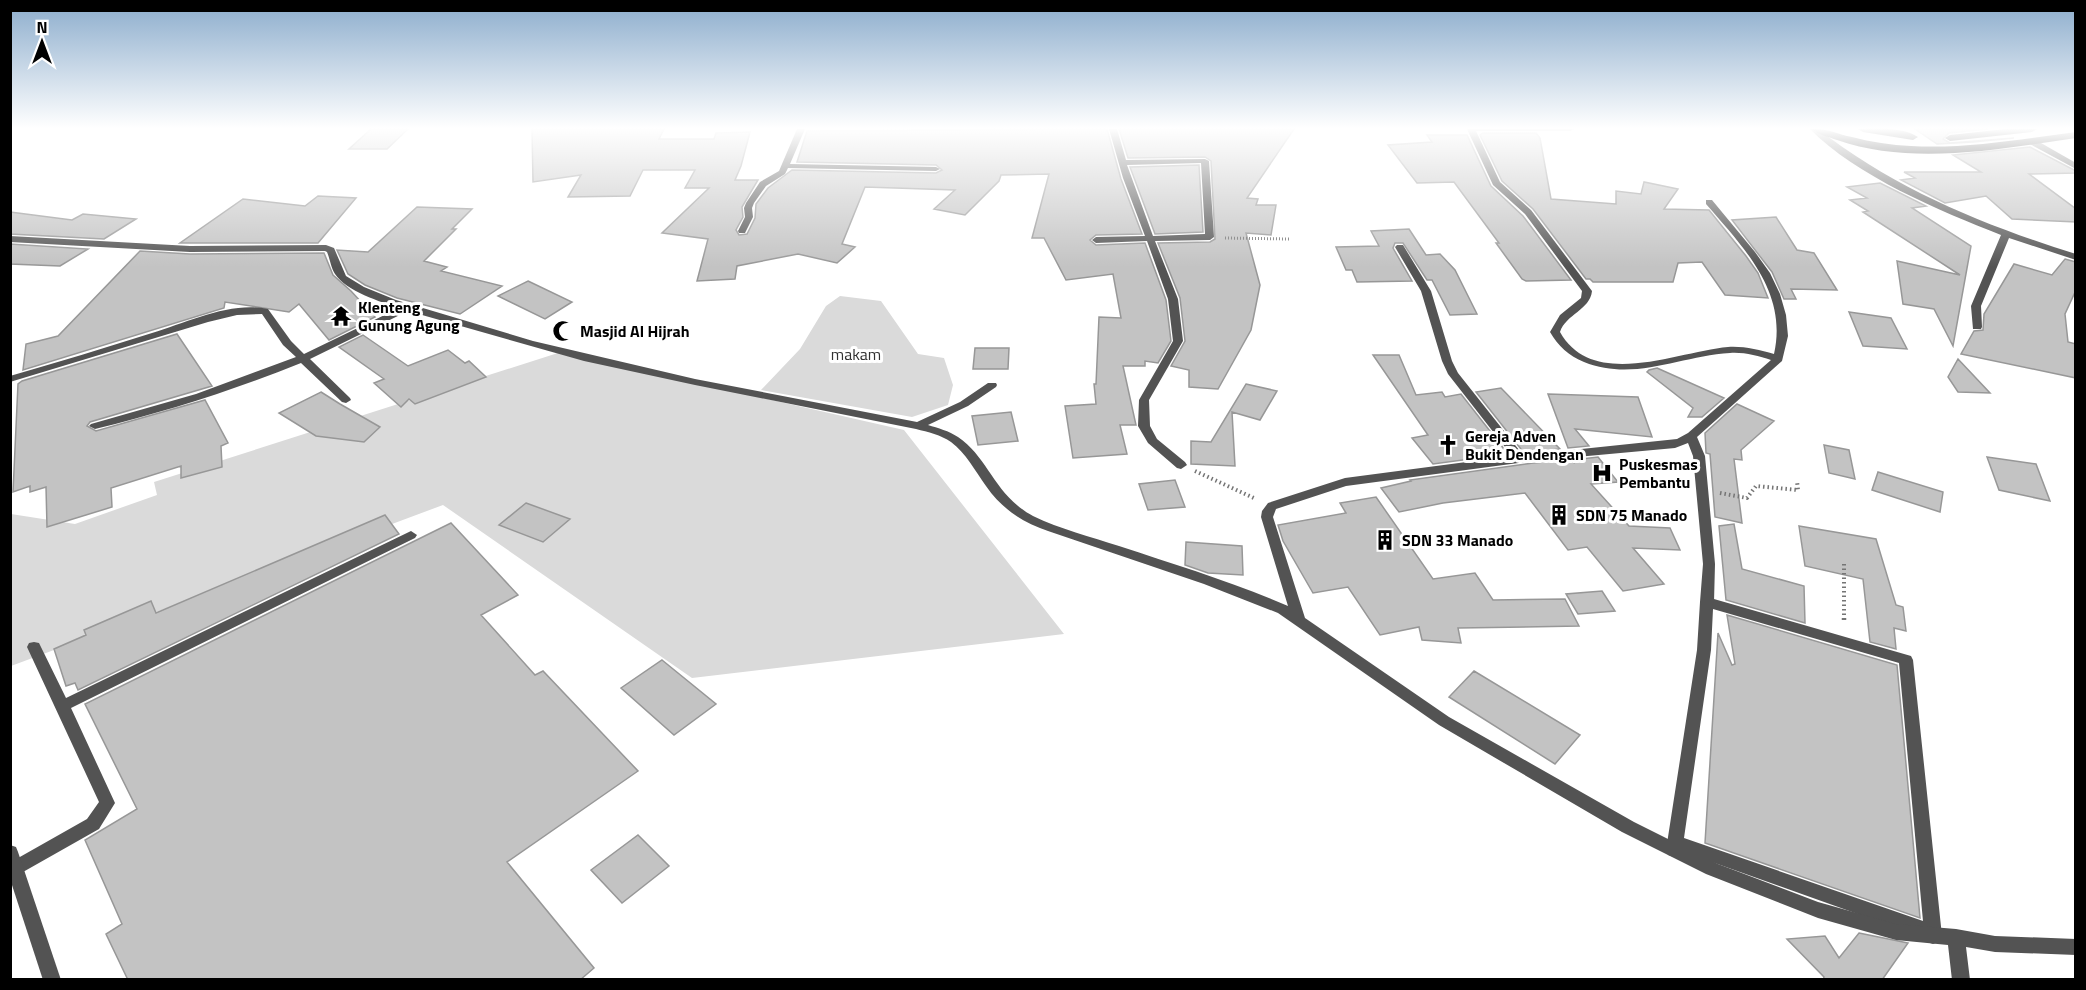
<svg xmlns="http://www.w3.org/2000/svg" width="2086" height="990" font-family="'Titillium Web',sans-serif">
<rect width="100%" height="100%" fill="#fff"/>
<path fill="#dadada" d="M840,296L881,301L918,354L944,358L953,385L948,405L912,417L761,390L800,349L826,306Z
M561,352L904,430L1064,634L692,678L443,505L11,666V514L75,524L157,495L154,482Z"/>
<path fill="#c3c3c3" stroke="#979797" stroke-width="1.5" d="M371,129H408L387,149H349Z
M532,129H664L659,139H714L716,133L750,132L741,166L735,180H758L742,207L743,217L736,230L739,235L747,234L755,218L756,204L768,188L792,170L936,173L942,170L936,165L797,162L807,131L1107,129L1121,179L1142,234L1096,235L1090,240L1096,245L1145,243L1166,300L1171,341L1158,363L1145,361V366H1123L1136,425H1120L1127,454L1073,458L1065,406L1096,404L1094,384H1096L1099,317L1121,318L1113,274L1066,280L1044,238H1032L1049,174L1001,175L999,181L965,215L934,209L955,190L865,187L842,244L855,247L837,263L798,254L737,266L735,279L697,281L708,239L662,233L709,188H685L695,170H643L630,196L568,197L581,175L533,182Z
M1119,129H1294L1247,198L1258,199L1256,205H1276L1271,235L1246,233L1260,285L1251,330L1218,389L1189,387V370L1171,366L1185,341L1180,298L1158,243L1210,242L1215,239L1211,161L1205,157L1128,158Z
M1915,129H1988L1949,133L1943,139L1950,143L2014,138L1973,142L1937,144Z
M1483,133H1536L1540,138L1551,199L1616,204V191L1641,194L1644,182L1678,189L1664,209L1709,210L1746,256L1758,273L1768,298L1725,295L1702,262L1678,263L1673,282H1593L1590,279H1586L1533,209L1502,181L1480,135Z
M1427,135H1467L1491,186L1523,216L1571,280L1526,281L1522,279L1496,243H1499L1454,182L1417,183L1388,145L1432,142Z
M2030,147L2076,171V173L2029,174L2076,209V222L2012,219L1986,196L1945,203L1901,180L1915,178L1904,172H1981L1953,155Z
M1199,165L1203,232L1155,234L1130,167Z
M1880,183L1926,206L1912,208L1971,246L1953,346L1934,309L1903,304L1897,261L1960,275L1863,212L1868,211L1850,200L1867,198L1847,187Z
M318,196L356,198L318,243H180L243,199L305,206Z
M417,207L472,209L452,229H456L424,261L447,267L441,271L502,286L460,314L397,298L365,285L348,274L337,250L368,252Z
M10,212L72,220L83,214L136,219L104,239L10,234Z
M1776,217L1797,250L1814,253L1837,290L1791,289L1796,299H1784L1772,272L1732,220Z
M1409,229L1426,255L1440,254L1455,270L1477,314L1450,315L1432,280H1427L1403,243H1395L1393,248L1412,281L1357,282L1352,270H1346L1336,247L1379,246L1371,231Z
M10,244L88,249L60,266L10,264Z
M140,251L190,254L324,253L333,275L351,291L375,317L329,340L299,304L289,312L225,302L224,308L23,370L26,344L58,336Z
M2065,259L2076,262V290L2065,314L2068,342L2076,344V378L1961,354L1974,331L1983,330L1984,314L2014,264L2052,275Z
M528,281L572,302L545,319L498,296Z
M1849,312L1891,318L1907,349L1863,346Z
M177,334L212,386L90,422L87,426L96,431L205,400L228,443L221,446L222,467L181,478V466L111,488L112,507L47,527L46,487L30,492V486L13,492L18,384L22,381Z
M363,335L408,366L448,350L465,363L469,361L486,377L415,404L409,399L401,407L374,383L384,379L339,347Z
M975,348H1009L1008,369H973Z
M1373,355H1399L1416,395L1442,392L1445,397L1461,394L1508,454L1433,464L1412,438L1428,435Z
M1958,359L1990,393L1958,392L1948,377Z
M1657,368L1724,398L1702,417H1688L1693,408L1647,372L1649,370Z
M1246,384L1277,391L1260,420L1232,412L1235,466L1191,464V441L1211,442Z
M1501,388L1560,449L1524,453L1476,392Z
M321,392L340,404L380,427L364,442L316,436L279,413Z
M1548,394L1638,397L1652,437L1575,429L1589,446L1568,448Z
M1737,404L1774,421L1741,450L1742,460L1734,459L1742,523L1715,517L1710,454L1706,453L1705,433Z
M1011,412L1018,441L978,445L972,416Z
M1824,445L1849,450L1855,479L1829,473Z
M1598,457L1618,482L1591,484L1629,526L1670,528L1680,550L1633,548L1664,584L1623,591L1587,547L1568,550L1525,493L1443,503L1399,512L1381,488L1411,481L1410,480L1533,463L1570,460L1573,462L1572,460Z
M1987,457L2036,464L2050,501L1999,490Z
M1878,472L1943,492L1940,512L1872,490Z
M1175,480L1185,507L1148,510L1139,484Z
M1376,497L1433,579L1475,573L1493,600L1565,599L1579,626L1458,628L1461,643L1422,640L1419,627L1380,635L1348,587L1313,593L1283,541L1278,525L1346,513L1340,503Z
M526,503L570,519L543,542L499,525Z
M385,515L399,534L78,690L75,683L66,686L54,649L86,635L84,630L151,601L156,613Z
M451,523L518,595L481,615L535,675L543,671L638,771L507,862L594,968L580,980H128L106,934L122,924L85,840L137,809L85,704Z
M1734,524L1742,569L1804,586L1805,623L1726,600L1719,526Z
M1799,526L1876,539L1896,605L1903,607L1906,631L1894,628L1896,649L1870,642L1863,579L1805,566Z
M1186,542L1242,546L1243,575L1208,573L1185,565Z
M1602,591L1615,611L1578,614L1566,594Z
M1727,615L1897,665L1920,918L1705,843L1718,633L1732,665L1735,664Z
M662,660L716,704L674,735L621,688Z
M1474,671L1580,735L1555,764L1449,697Z
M638,835L669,866L622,903L591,870Z
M1859,933L1908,943L1882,980H1823L1824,977L1787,939L1825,936L1839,958Z"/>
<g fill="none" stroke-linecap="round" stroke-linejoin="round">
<path stroke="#757575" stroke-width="3" stroke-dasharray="1 2" stroke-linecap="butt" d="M1225,238L1289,239"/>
<path stroke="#757575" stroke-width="4" stroke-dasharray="1.5 3" stroke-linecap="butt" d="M1195,471L1256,499
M1720,493L1747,498L1756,486L1798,490L1797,481
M1844,564V619"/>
<path stroke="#757575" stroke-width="4.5" stroke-dasharray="2 4" stroke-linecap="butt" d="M1844,618V624"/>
<path fill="#535353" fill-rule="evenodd" d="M411,531L417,535L415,538L71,708L115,803L99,829L23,872L17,874L11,872V862L87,819L99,802L27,647L29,643L34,642L39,643L66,698Z
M1707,597L1911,656L1913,660L1942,936L1939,942L1933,944L1927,942L1925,938L1681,851L1680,855L1674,857L1668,855L1666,850L1697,650L1700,602L1702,599ZM1713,609L1899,663L1923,921L1684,838L1711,650Z"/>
<path fill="#535353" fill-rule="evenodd" d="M797,129H805L790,164L936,167L940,169L936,171L788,168L785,174L766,186L754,203L752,208L753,217L745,233H739L738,231L745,217L744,208L746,203L760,182L779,171Z
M1109,129H1117L1126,160L1205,159L1209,161L1214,237L1210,240L1155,241L1178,299L1183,341L1149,400L1150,426L1157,439L1185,462L1187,465L1181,469L1177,468L1148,443L1138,426L1139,400L1173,341L1168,299L1147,241L1096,243L1092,240L1096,237L1145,236L1123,178ZM1201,163L1205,234L1153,236L1127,165Z
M1467,129H1574L1570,131H1476L1500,182L1531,210L1592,291C1590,310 1566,314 1560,332C1593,391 1679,351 1728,347C1744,346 1759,350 1774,354C1788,292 1744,248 1706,204V200H1712L1755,252L1770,273L1780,294L1786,315L1788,336L1782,361L1697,437L1705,456L1715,564L1714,602L1712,605H1702L1700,602L1703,564L1693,456L1688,443L1675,448L1533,461L1346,486L1276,509L1273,517L1305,618L1449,717L1634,822L1718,864L1818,902L1896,924L1956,929L1995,936L2076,939V955L1995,952L1966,947L1970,980H1952L1948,945L1896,940L1818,918L1706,874L1622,832L1439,725L1278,613L1204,584L1048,531C1022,522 1002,509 986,486C975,471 966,453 951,442C941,435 928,432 916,429L695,385L584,361L408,311L310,359L350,398L351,400L346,403L342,402L301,363C234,390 165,412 95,429L89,426L91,424L196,394L296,357L283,345L262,314L237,315L208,322L10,382V376C58,362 105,348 152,333C188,322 231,301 268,309L291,341L304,354L399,308C381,302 346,291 335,274C331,268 330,259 327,252L325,251L190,252L10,242V236L190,246L326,245L334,248L346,276L364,287L396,300L533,341L695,379L917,422L960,402L988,383H996L997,385L996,387L968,406L928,425C938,428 949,431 958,437C989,458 994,495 1033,516C1060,529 1091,537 1119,546C1176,565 1233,582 1288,606L1261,517L1262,511L1268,503L1345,478L1512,456L1448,374L1442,361L1421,291L1395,247L1397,245H1403L1431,291L1452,361L1458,373L1523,455L1677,439L1688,433L1771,360C1758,356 1744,352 1730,353C1680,356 1634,382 1584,362C1569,356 1558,346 1550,332L1560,315L1581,298L1582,291L1525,214L1493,185Z
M1810,129H1818C1895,189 1983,225 2076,254V260L2009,238L1981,306L1982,327L1981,329H1973L1971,306L2001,235C1940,211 1856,176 1810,129Z
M2028,139H2034L2076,163V169L2028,143Z"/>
<path fill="#535353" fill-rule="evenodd" d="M10,845L16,847L18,852L61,980H43L10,879Z"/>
<path fill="#000" fill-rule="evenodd" d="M1812,129C1827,128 1837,134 1852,137C1871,142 1891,145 1911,146C1966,149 2021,139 2076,132V138C1999,149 1912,166 1837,140C1829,137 1818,135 1812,129Z
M1858,129C1875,128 1904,127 1918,137L1913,140L1863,132Z
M2006,129H2037L2032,132L1950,141L1945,138L1950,135Z"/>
</g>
<linearGradient id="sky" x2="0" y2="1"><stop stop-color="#8baccc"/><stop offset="0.48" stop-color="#fff"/><stop offset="1" stop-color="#fff" stop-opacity="0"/></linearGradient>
<rect width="2086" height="267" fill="url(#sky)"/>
<defs>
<g id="temple-bare" transform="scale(1.62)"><path d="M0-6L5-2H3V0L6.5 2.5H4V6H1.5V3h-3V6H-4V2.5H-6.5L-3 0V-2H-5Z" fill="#000" stroke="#fff" stroke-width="2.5" paint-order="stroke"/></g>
<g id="mosque-bare" transform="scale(1.62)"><path d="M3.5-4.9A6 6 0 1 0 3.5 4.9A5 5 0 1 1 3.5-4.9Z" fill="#000" stroke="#fff" stroke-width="2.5" paint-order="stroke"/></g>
<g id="church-bare" transform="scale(1.62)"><path d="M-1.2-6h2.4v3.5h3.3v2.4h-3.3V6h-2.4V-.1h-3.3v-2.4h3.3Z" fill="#000" stroke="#fff" stroke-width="2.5" paint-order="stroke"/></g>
<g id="hospital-bare" transform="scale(1.62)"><path d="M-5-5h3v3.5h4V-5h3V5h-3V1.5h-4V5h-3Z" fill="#000" stroke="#fff" stroke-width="2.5" paint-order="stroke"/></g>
<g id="building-bare" transform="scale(1.62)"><path d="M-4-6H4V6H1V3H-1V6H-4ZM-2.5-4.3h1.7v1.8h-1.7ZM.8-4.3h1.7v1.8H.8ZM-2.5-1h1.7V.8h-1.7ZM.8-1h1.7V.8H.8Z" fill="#000" stroke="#fff" stroke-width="2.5" paint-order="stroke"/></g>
</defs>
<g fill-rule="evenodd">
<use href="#temple-bare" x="341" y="316"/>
<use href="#mosque-bare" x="563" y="331"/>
<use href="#church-bare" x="1448" y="445"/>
<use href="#hospital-bare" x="1602" y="473"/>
<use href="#building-bare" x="1559" y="515"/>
<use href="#building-bare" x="1385" y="540"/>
</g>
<g text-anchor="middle" stroke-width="6" stroke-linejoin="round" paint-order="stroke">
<g font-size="16" font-weight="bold" fill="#000" stroke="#fff" text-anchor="start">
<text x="358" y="313">Klenteng<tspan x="358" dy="18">Gunung Agung</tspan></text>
<text x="580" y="337">Masjid Al Hijrah</text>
<text x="1465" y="442">Gereja Adven<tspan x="1465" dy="18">Bukit Dendengan</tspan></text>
<text x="1619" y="470">Puskesmas<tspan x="1619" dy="18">Pembantu</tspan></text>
<text x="1576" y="521">SDN 75 Manado</text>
<text x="1402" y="546">SDN 33 Manado</text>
</g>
<g font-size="16" fill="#313131" stroke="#fff">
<text x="856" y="360">makam</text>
</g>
</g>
<rect width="2086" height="990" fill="none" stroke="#000000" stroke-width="24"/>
<g transform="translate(42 42)" stroke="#ffffff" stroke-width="4.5" paint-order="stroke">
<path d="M0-4.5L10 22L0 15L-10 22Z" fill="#000000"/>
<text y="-9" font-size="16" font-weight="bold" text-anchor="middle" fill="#000000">N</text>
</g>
</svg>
